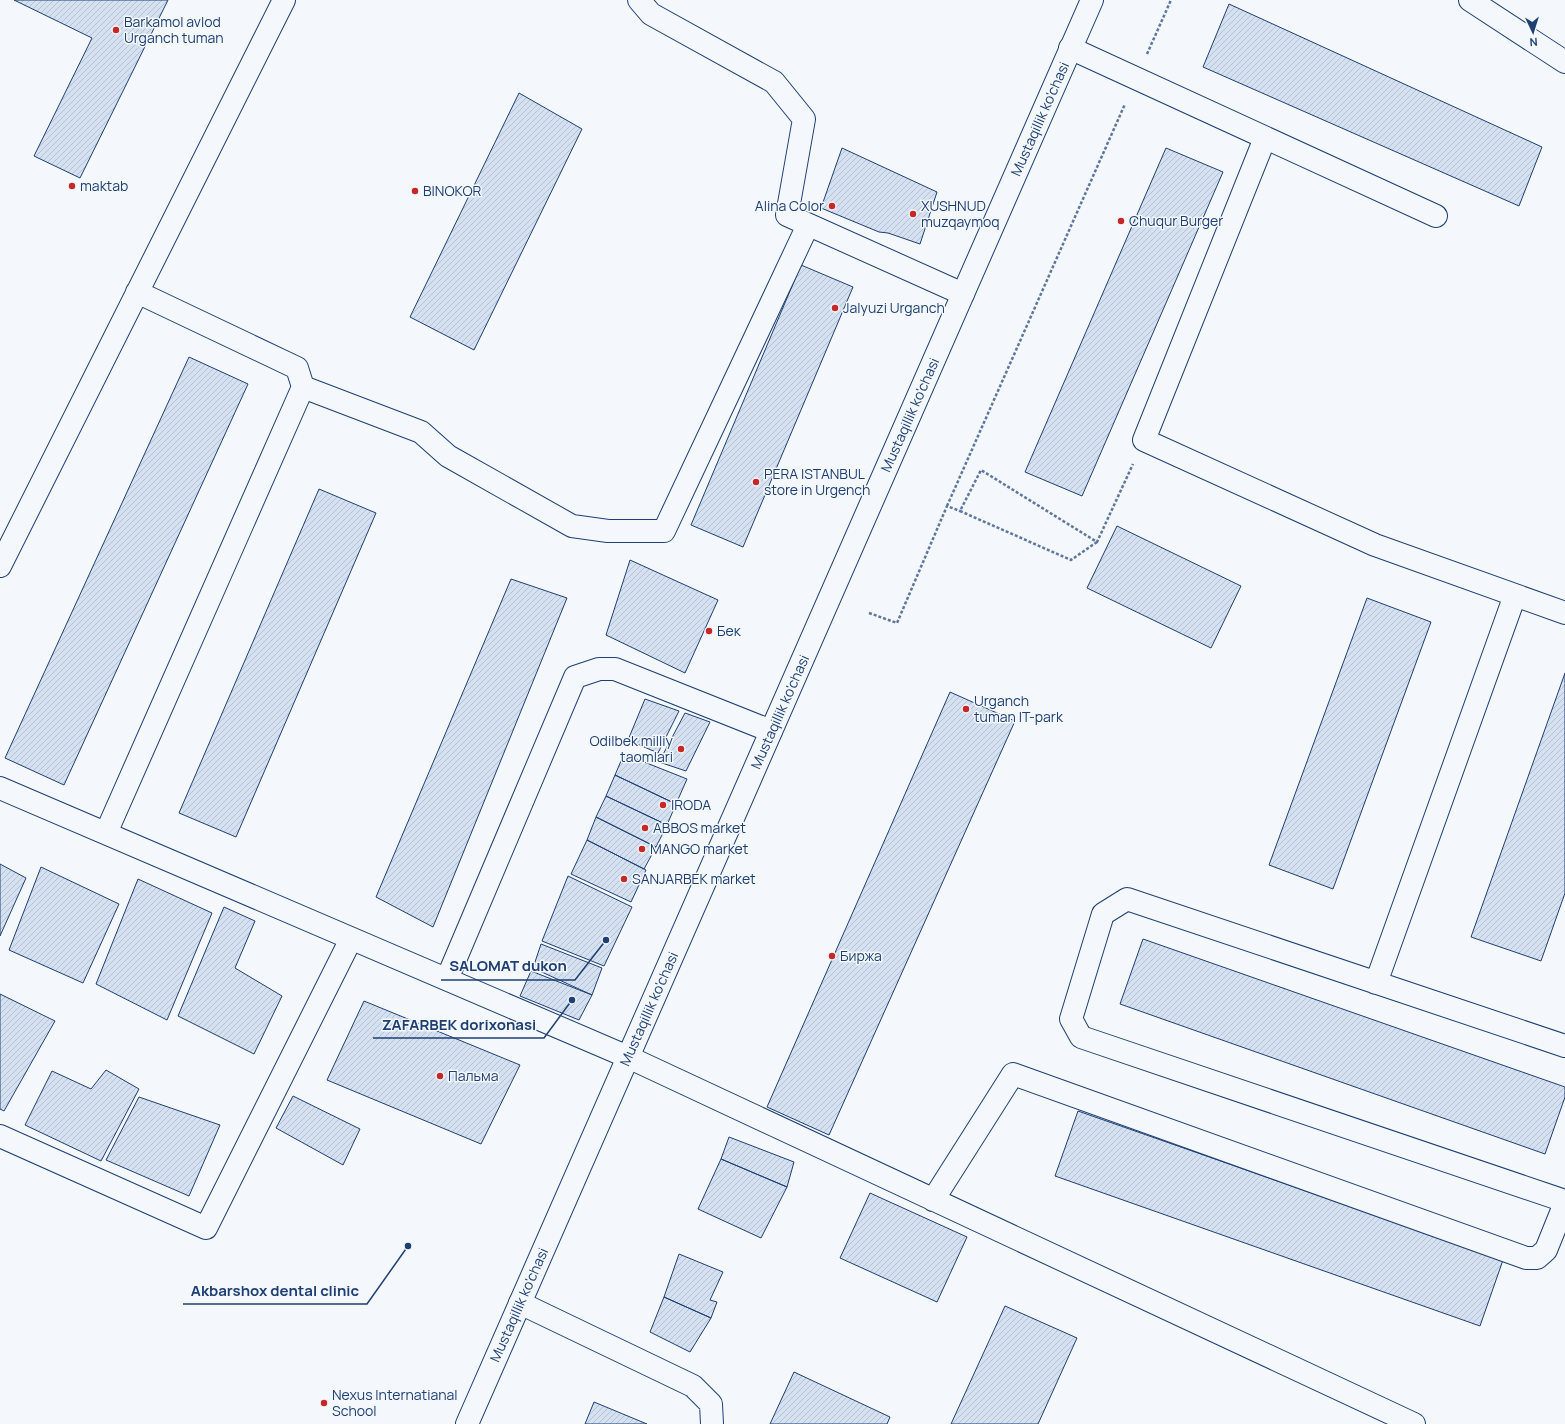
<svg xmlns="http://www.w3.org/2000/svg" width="1565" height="1424" font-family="Manrope,sans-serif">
<defs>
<pattern id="building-hatch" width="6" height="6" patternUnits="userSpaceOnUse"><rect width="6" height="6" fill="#d5e0f0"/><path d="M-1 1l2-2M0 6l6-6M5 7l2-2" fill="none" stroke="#b6c1d1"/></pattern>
</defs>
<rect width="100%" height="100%" fill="#f4f7fb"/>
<path fill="url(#building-hatch)" stroke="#1d3f73" d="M14,0H168L80,178L34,156L92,38Z
M1229,4L1542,147L1519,206L1203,67Z
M519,93L582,129L474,350L410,317Z
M842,148L937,192L920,244L888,233L879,232L821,208Z
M1166,148L1223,172L1082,496L1025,472Z
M801,265L853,287L743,547L691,525Z
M189,357L248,384L64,785L5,758Z
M319,489L376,513L236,837L179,813Z
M1117,526L1241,586L1211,648L1087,588Z
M630,560L718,600L685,673L606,635Z
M511,579L567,598L433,927L376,897Z
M1367,598L1431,622L1333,889L1269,865Z
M1565,673V893L1541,961L1471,937Z
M950,692L1015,721L829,1135L767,1107Z
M645,699L679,711L658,753L628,740Z
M685,713L710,722L686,771L659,762Z
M624,754L687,779L676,804L615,775Z
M615,775L676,804L667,825L606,796Z
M606,796L667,825L656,847L596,817Z
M596,817L656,847L644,869L587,840Z
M587,840L646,870L631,902L571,874Z
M0,864L26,878L0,936Z
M41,867L119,904L83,983L9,950Z
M568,876L632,907L604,966L542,941Z
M138,879L212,913L167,1020L96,984Z
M224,907L255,921L235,968L282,996L254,1054L178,1016Z
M1143,939L1565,1087V1097L1545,1154L1120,1004Z
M541,944L602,968L592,995L533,968Z
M531,971L592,995L579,1020L520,996Z
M0,994L55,1021L4,1111L0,1109Z
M364,1001L520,1065L481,1144L327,1080Z
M106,1070L139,1089L101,1161L25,1125L52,1071L91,1089Z
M293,1096L360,1129L343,1165L276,1128Z
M139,1097L220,1125L189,1196L106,1160Z
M1078,1111L1503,1260L1480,1326L1055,1176Z
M729,1137L794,1162L787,1187L721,1159Z
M721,1159L787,1187L761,1238L698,1209Z
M870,1193L967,1237L937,1302L840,1258Z
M679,1254L723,1272L710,1300L717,1302L711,1318L664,1297Z
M664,1297L711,1318L690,1352L650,1332Z
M1005,1306L1077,1338L1038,1424H951Z
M794,1372L890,1417L887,1424H770Z
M594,1402L647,1424H585Z"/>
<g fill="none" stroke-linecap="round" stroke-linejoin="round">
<g stroke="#1d3f73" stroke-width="24">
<path id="minor" d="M639,0L651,14L774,82L804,119L787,215L963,294
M1470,0L1565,62
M1070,48L1436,216
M1265,138L1144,440L1375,545L1565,613
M303,387L421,432L448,456L572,526L608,531H664L808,225
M0,566L284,0
M0,788L628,1057L1414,1424
M106,833L303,387L297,368L137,292
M447,979L575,677L599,669H615L771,731
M1376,983L1515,595
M1565,1046L1127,899L1103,914L1071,1019L1081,1037L1565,1201
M0,1136L206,1228L351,939
M933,1200L1013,1074L1526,1258H1537L1546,1250L1565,1203
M520,1303L693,1386L711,1404L712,1424"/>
</g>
<g stroke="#1d3f73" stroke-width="24">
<path id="major" d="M467,1424L1092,0"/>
</g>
<path stroke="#5e769c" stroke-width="2.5" stroke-dasharray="3 2" stroke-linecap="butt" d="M1147,54L1171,0
M947,506L1125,104
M1097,542L1071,560L960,511L981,470L1097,542L1133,464
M869,613L897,623L947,506L960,511"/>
<use href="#minor" stroke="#f4f7fb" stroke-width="22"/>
<use href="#major" stroke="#f4f7fb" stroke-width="22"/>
</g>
<g fill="#c62828" stroke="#f4f7fb" stroke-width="1.5">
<circle cx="116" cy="30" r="4"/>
<circle cx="72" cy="186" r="4"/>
<circle cx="415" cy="191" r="4"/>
<circle cx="832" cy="206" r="4"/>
<circle cx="913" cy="214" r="4"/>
<circle cx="1121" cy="221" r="4"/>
<circle cx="835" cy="308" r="4"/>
<circle cx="756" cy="482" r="4"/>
<circle cx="709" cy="631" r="4"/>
<circle cx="966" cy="709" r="4"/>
<circle cx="681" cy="749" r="4"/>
<circle cx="663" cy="805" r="4"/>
<circle cx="645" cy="828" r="4"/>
<circle cx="642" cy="849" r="4"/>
<circle cx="624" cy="879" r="4"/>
<circle cx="832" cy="956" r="4"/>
<circle cx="440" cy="1076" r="4"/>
<circle cx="324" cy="1403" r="4"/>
</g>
<g text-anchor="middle" stroke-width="3" stroke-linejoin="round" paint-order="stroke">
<g font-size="14" fill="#1d3f73" stroke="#f4f7fb" text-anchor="start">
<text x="124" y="27">Barkamol avlod<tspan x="124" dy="16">Urganch tuman</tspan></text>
<text x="80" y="191">maktab</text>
<text x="423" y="196">BINOKOR</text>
<text x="824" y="211" text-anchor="end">Alina Color</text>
<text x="921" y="211">XUSHNUD<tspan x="921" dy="16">muzqaymoq</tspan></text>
<text x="1129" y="226">Chuqur Burger</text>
<text x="843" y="313">Jalyuzi Urganch</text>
<text x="764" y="479">PERA ISTANBUL<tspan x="764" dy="16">store in Urgench</tspan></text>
<text x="717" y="636">Бек</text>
<text x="974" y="706">Urganch<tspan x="974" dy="16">tuman IT-park</tspan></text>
<text x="673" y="746" text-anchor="end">Odilbek milliy<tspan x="673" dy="16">taomlari</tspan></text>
<text x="671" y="810">IRODA</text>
<text x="653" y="833">ABBOS market</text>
<text x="650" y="854">MANGO market</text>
<text x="632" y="884">SANJARBEK market</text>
<text x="840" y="961">Биржа</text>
<text x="448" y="1081">Пальма</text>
<text x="332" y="1400">Nexus Internatianal<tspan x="332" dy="16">School</tspan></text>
</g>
<g font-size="14" fill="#1d3f73" stroke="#f4f7fb">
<text transform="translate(1040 119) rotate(-66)" y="5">Mustaqillik ko'chasi</text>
<text transform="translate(910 415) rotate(-66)" y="5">Mustaqillik ko'chasi</text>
<text transform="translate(780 712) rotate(-66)" y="5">Mustaqillik ko'chasi</text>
<text transform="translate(649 1009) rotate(-66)" y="5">Mustaqillik ko'chasi</text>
<text transform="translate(519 1305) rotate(-66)" y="5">Mustaqillik ko'chasi</text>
</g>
</g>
<path fill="none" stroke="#1d3f73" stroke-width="1.5" d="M606 940L575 980H441M572 1000L544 1038H373M408 1246L367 1304H183"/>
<g fill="#1d3f73" stroke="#f4f7fb" stroke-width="1.5">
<circle cx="606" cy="940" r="4"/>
<circle cx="572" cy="1000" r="4"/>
<circle cx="408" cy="1246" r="4"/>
</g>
<g font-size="15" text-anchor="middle" font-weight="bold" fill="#1d3f73" stroke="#f4f7fb" stroke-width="3" stroke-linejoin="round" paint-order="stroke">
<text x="508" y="971">SALOMAT dukon</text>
<text x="459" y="1030">ZAFARBEK dorixonasi</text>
<text x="275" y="1296">Akbarshox dental clinic</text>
</g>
<g transform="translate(1533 32) rotate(176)" stroke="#f4f7fb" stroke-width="3" paint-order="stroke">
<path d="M0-3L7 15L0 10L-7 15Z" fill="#1d3f73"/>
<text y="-6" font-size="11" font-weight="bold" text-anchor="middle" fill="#1d3f73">N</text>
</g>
</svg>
